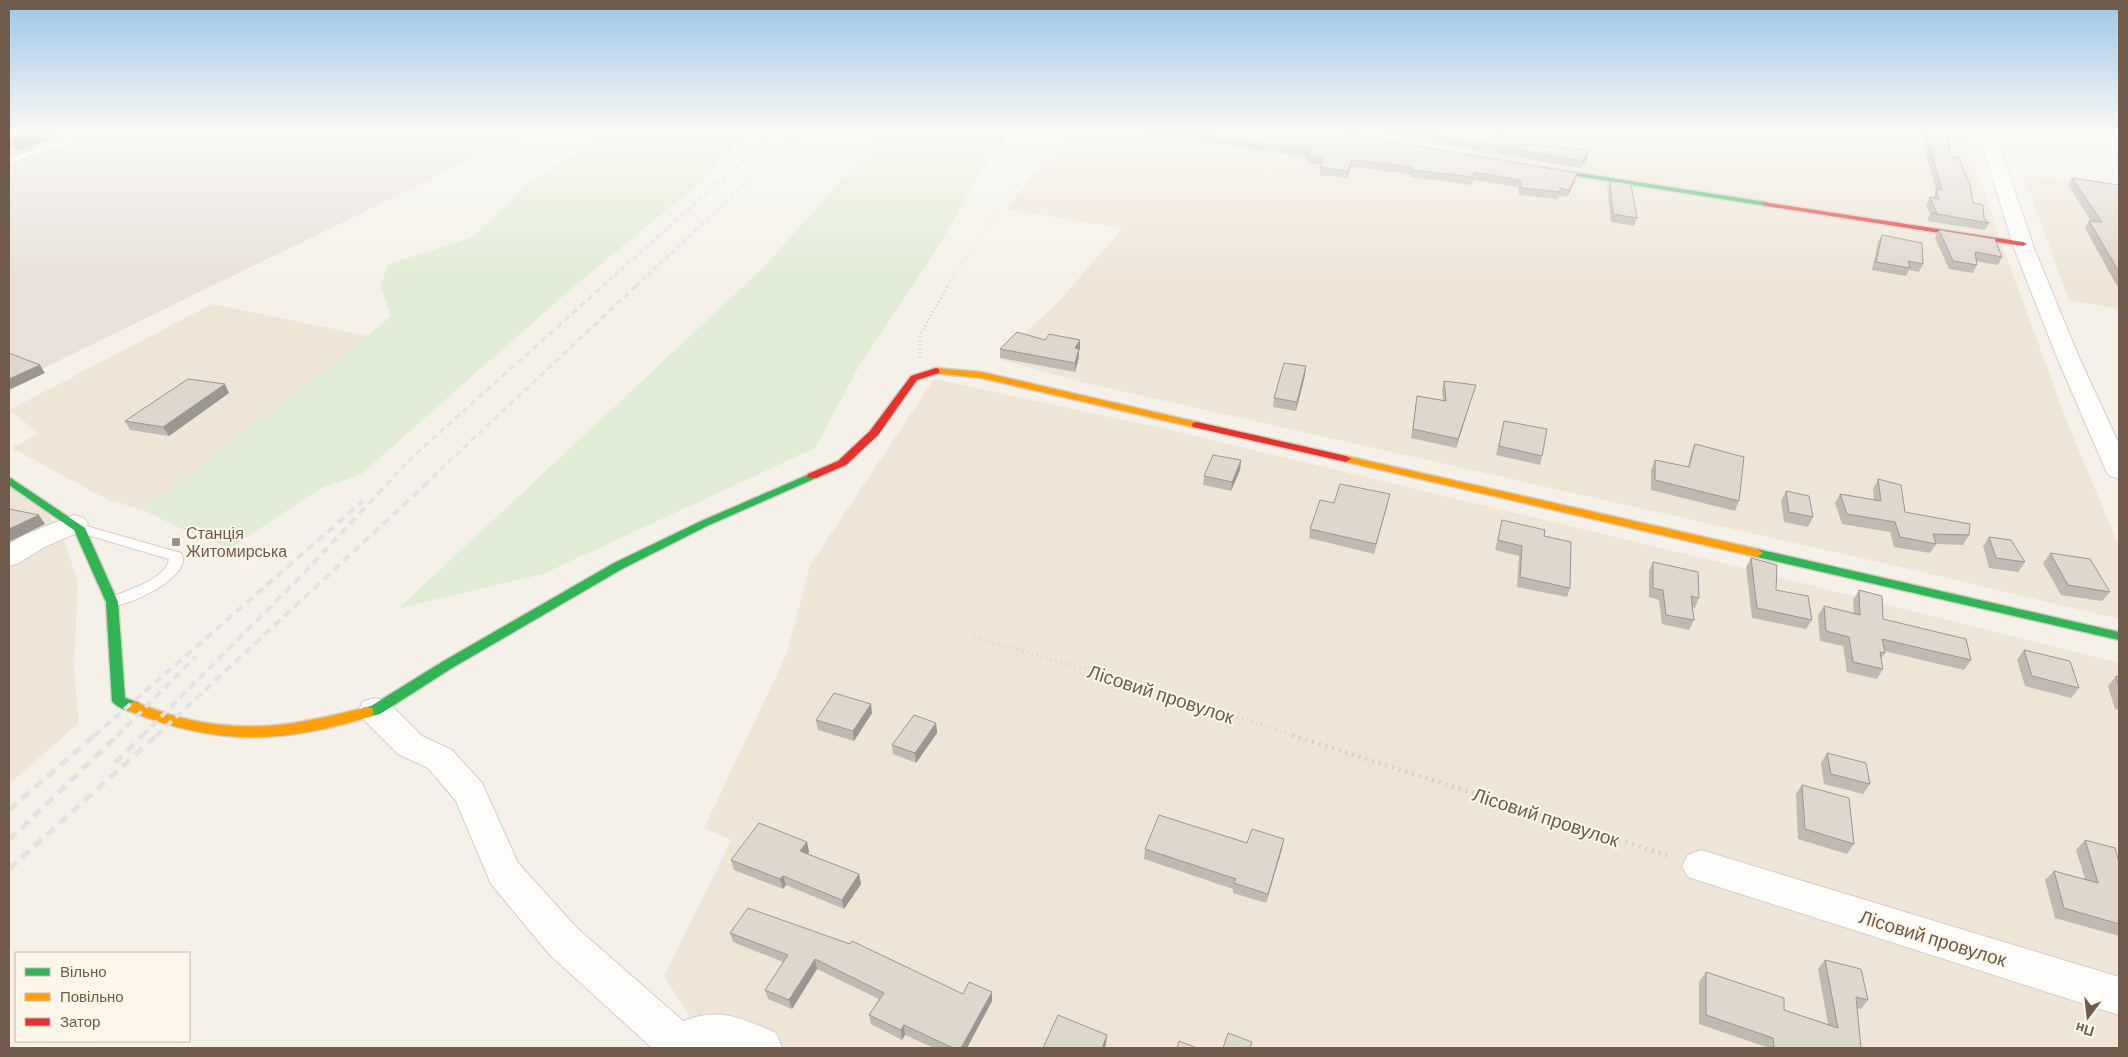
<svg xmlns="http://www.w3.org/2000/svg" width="2128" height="1057" font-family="Barlow,sans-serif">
<rect width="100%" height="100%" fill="#f5f1e9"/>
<path fill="#eee5d6" d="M1077,131H1964L2000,239L2066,419L2119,547V619L1888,564L1081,382L998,359L1060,300L1123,228L1007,209L1039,166Z
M2023,174L2119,189V309L2069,300Z
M212,304L368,336L143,510L106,499L12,448L39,433L9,410Z
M934,379L1166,429L1715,561L2119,663V1048H710L664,976L731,840L704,828L787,653L810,565Z
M9,488L18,491L48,513L65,544L78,581L74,669L79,723L9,784Z"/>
<path fill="#e7e1da" d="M9,131H530L9,385Z"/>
<path fill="#e0ecd4" d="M612,131H749L729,150L706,177L571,289L360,475L321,488L230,548L182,529L143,510L368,336L391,316L381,286L388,264L474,237L526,186L581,149Z
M886,131H1011L973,184L940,244L858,368L815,448L543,574L399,608L764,267Z"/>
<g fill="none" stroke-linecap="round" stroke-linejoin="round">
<g stroke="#d4cec6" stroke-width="2">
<path id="lane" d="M95,131H107L9,163V158Z
M79,524L181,553C195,576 124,610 107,606L105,602L107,598C124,592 167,579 169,559L74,531L72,528Z"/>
</g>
<g stroke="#d4cec6" stroke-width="2">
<path id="street" d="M1978,131H1994L2034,248L2078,355L2119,444V479L2110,476L2106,471L2056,355L2014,248Z
M74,515L84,518L88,524L84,530L44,547L19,563L9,566V544L24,535Z
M375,698L387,701L422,736L452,750L482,783L518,863L578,929L683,1021C720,1007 742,1018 776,1033L782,1048H652L550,955L491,884L456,801L428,768L398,754L363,719L359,710L363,701Z
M1701,850L2119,977V1015L1688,877L1682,866L1688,855Z"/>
</g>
<g stroke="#d4cdc5" stroke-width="3">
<path id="fast" d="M1540,167L1766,202L1770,204L1766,206L1538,170V168Z
M812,473L816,474L817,476L816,478L707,526L622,569L452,668L380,714L367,717L362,716L360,712L362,708L371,706L442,662L614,563L699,522Z
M9,477L85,528L118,602L125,698L139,703L141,707L139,711C131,713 117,708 112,701L106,602L74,530L9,485Z
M1757,549L2119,632V640L1753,556L1751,553Z"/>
</g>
<g stroke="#d4cdc5" stroke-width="3">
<path id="slow" d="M936,368L981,372L1197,422L1202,425L1197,428L981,378L933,373V369Z
M1346,456L1757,549L1763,553L1757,557L1342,461L1341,459L1342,457Z
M134,702C149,707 163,713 178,717C248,735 299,725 367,707L372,708L374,712L372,716C282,744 218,746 129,711L127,707L129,703Z"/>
</g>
<g stroke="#d4cdc5" stroke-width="3">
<path id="jam" d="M1763,202L2023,242L2027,244L2023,246L1766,206L1762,204Z
M936,368L939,369V373L917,380L878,435L846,465L816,478H808L807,476L808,474L838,461L870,431L911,376Z
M1197,422L1346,456L1351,459L1346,462L1193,427L1192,425L1193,423Z"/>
</g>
<path stroke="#d6d0ca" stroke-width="2" stroke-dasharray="0.5 2.5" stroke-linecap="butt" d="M947,286L1030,166L1070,131"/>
<path stroke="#d6d0ca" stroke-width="2.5" stroke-dasharray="1 3" stroke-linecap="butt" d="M920,357V335L948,285"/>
<path stroke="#d6d0ca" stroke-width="3" stroke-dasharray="1 4" stroke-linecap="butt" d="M974,637L1122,680L1296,736"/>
<path stroke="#d6d0ca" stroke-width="4.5" stroke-dasharray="2 5" stroke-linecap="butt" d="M1292,735L1672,857"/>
<use href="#lane" fill="#fefdfc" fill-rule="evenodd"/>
<use href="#street" fill="#fefdfc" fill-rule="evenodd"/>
<use href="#fast" fill="#30b455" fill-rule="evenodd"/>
<use href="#slow" fill="#ff9f0a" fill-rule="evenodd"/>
<use href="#jam" fill="#e5322d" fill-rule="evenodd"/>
<path stroke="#e4e1e4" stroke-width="2.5" stroke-dasharray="5 3" stroke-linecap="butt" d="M603,286L776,131
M636,286L802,131"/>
<path stroke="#e4e1e4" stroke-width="3" stroke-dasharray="6 4.5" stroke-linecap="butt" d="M387,484L408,461L604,285
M425,484L637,285"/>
<path stroke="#e4e1e4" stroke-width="4" stroke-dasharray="8 5.5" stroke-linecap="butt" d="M94,736L363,501
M117,736L196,656
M142,736L304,573L388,483
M156,736L427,483"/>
<path stroke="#e4e1e4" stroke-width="5" stroke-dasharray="10 7" stroke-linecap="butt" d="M115,763L143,735
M9,810L95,735
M9,840L118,735
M9,869L157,735"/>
</g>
<path fill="#bfb9b1" d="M9,131L58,138L18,150L9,146Z
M1123,131H1329L1575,181L1567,197L1559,196L1558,199L1519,195L1518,187L1473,180L1472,185L1410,177V174L1351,167L1347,178L1319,175L1321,165L1306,163L1307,157Z
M1366,131H1487L1523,144L1587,158L1581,168Z
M1922,131H1948L1950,157L1973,203L1984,219L1989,223L1985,230L1927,221L1930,214L1926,205L1930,197L1933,198L1936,190L1922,139Z
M2072,178L2119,185V286H2117L2085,228L2089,221H2091L2068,185Z
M1610,181L1637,218L1634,226L1611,222L1607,188Z
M1939,230L2002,257L1998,265L1976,261L1977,265L1973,273L1949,269L1935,238Z
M1882,235L1923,264L1919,272L1909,270L1906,276L1872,270L1878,242Z
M1045,340H1080V348L1079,351V357L1075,372L1000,358V349Z
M1305,375L1296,411L1273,407L1274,398Z
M1444,381L1476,385L1456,448L1411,438L1417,396L1443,400L1442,390Z
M229,393L169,436L130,430L125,421Z
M1504,421L1542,456L1540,465L1496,455Z
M1695,444L1739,501L1735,511L1651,490V470L1655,460L1688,467L1691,453Z
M1241,460L1240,470L1231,491L1203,485L1204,476Z
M1878,479L1905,512L1969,535L1963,545L1936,544L1930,553L1894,547L1890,532L1842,524L1835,503L1840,494L1874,500L1873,489Z
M1786,491L1813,517L1808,527L1784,522L1781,501Z
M1334,503L1388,504L1374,554L1309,538L1310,529Z
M1502,520L1544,536L1570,588L1567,597L1517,587L1519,556L1495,550Z
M1989,537L2025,562L2018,572L1989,568L1983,546Z
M2050,553L2110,592L2102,601L2061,595L2043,563Z
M1751,558L1776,590L1812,620L1806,629L1752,618L1746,567Z
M1653,562L1699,598L1695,608L1692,607L1694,620L1689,630L1662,624L1659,600L1649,597V571Z
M1859,590L1883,619L1971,660L1964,670L1884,651L1885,653L1881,659L1883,669L1877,679L1847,672L1843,646L1820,641L1818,616L1824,606L1854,614L1853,600Z
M2024,650L2079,688L2071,698L2025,686L2017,660Z
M2116,676L2119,677V710L2115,709L2108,686Z
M872,713L854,741L818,730L816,720Z
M936,723L937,733L916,763L893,754L892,745Z
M1827,753L1870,784L1863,794L1824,784L1821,763Z
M1802,785L1854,844L1847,854L1798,839L1796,794Z
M2085,840L2119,862V936L2055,918L2045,880L2054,871L2085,879L2076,850Z
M807,842L809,852L808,854L859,874L861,884L844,909L786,885L783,889L734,870L731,860Z
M1247,843L1282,849L1266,903L1233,893V889L1144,859L1145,849Z
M730,933L963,994L992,992V1001L967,1048H934L905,1035L902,1040L871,1024L869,1015L879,999L817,969L792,1009L768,999L765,990L783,962L733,942Z
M1825,960L1868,1000L1861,1009L1857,1008L1861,1048H1766V1047L1699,1024V982L1706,972L1784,1010L1828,1024L1818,969Z"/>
<path fill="#9b9690" d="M40,131H54L58,138L18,150L11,139Z
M1589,150L1587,158L1581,168L1583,161Z
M1352,160L1351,167L1347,178L1348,171Z
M1577,173L1575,181L1567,197L1569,190Z
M1080,340V348L1079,351V357L1075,372V348Z
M40,365L45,373L9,390V379Z
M1306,366L1305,375L1296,411L1297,402Z
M225,384L229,393L169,436L163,427Z
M1476,385L1473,394L1456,448L1458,439Z
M1241,460L1240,470L1231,491L1232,482Z
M39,515L45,524L9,542V529Z
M871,704L872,713L854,741L853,731Z
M936,723L937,733L916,763L915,753Z
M1284,839L1282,849L1266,903L1268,894Z
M807,842L809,852L803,861L800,851Z
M859,874L861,884L844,909L842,900Z
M783,876L786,885L783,889L780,879Z
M815,959L817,969L792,1009L789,1000Z
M992,992V1001L967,1048H961Z
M904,1025L905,1035L902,1040L901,1030Z
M1107,1035L1106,1044L1105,1048H1102Z"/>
<path fill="#ded7ce" stroke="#9b9690" d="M9,131H40L11,139L9,138Z
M1174,131H1329L1577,173L1569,190L1560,188V192L1521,188L1520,180L1474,172L1473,177L1411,170L1412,167L1352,160L1348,171L1320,167L1324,158L1307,155L1310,150Z
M1409,131H1487L1523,140V144L1589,150L1583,161Z
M1925,131H1948L1950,157L1959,158L1970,185L1973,203L1983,205L1984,219L1989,223L1931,213L1937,214L1930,197L1939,199L1936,189L1942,190Z
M2072,178L2119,185V272L2089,221L2102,222Z
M1610,181L1631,184L1637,218L1613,214Z
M1939,230L1995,239L2002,257L1975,252L1977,265L1953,261Z
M1882,235L1922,243L1923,264L1908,261L1910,268L1876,262Z
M1017,332L1045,340L1049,334L1080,340L1075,348L1079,349L1075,363L1000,349Z
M9,353L40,365L9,379Z
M1284,363L1306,366L1297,402L1274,398Z
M188,379L225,384L163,427L125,421Z
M1444,381L1476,385L1458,439L1413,429L1417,396L1446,401Z
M1504,421L1547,429L1542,456L1499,446Z
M1695,444L1744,457L1739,501L1655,480V460L1689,467Z
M1213,455L1241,460L1232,482L1204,476Z
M1878,479L1901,485L1905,512L1970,524L1969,535L1933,534L1936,544L1900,537L1895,522L1847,514L1840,494L1881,501Z
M1340,484L1390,494L1376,544L1310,529L1320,500L1334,503Z
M1786,491L1809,496L1813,517L1789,512Z
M9,509L39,515L9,529Z
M1502,520L1545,530L1544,536L1571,542L1570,588L1520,577L1522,546L1498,540Z
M1989,537L2011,540L2025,562L1996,558Z
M2050,553L2090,559L2110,592L2068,585Z
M1751,558L1777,565L1776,590L1808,596L1812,620L1757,608Z
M1653,562L1698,572L1699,598L1691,596L1694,620L1666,615L1663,590L1653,588Z
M1859,590L1882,596L1883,619L1966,639L1971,660L1882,639L1885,653L1880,652L1883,669L1853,662L1849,637L1826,631L1824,606L1860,615Z
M2024,650L2070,661L2079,688L2032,676Z
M2116,676L2119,677V686Z
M834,693L871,704L853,731L816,720Z
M914,715L936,723L915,753L892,745Z
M1827,753L1866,763L1870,784L1831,774Z
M1802,785L1849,798L1854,844L1805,829Z
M1159,815L1247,843L1252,829L1284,839L1268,894L1234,883L1236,879L1145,849Z
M759,823L807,842L800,851L859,874L842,900L783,876L780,879L731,860Z
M2085,840L2115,848L2119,862V924L2064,908L2054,871L2098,883Z
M748,908L850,944L852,941L963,994L969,982L992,992L961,1048H953L904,1025L901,1030L869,1015L884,993L815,959L789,1000L765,990L788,955L730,933Z
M1825,960L1861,969L1868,1000L1856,997L1861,1048H1774L1773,1038L1706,1015V972L1784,998V1010L1838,1028Z
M1058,1015L1107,1035L1102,1048H1043Z
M1228,1033L1252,1042L1250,1048H1223Z
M1179,1041L1197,1048H1177Z"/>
<linearGradient id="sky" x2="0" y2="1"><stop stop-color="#9cc6e7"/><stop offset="0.47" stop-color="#faf9f5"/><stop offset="1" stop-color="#faf9f5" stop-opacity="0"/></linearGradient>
<rect width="2128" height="279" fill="url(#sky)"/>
<rect fill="#9f9082" stroke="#fef7e9" stroke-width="2" x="171" y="537" width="10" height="10" rx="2.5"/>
<g text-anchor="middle" stroke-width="4" stroke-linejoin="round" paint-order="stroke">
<g font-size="16" fill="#715b4a" stroke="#fef7e9" text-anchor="start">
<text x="186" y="539">Станція<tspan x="186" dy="18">Житомирська</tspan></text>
</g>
<g font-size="19" fill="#715b4a" stroke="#fef7e9">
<text transform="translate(1161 694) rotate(18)" y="7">Лісовий провулок</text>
<text transform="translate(1546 817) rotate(18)" y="7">Лісовий провулок</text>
<text transform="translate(1933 938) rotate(17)" y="7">Лісовий провулок</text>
</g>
</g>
<rect width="2128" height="1057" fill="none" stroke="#715b4a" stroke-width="20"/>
<rect x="15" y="952" width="175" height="90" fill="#fef7e9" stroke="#c6b9a9"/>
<rect x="25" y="968" width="25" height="8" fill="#30b455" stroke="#c6b9a9"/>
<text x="60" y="977" font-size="15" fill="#715b4a">Вільно</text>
<rect x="25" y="993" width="25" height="8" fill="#ff9f0a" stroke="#c6b9a9"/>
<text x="60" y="1002" font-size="15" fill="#715b4a">Повільно</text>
<rect x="25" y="1018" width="25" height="8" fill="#e5322d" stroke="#c6b9a9"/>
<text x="60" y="1027" font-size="15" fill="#715b4a">Затор</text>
<g transform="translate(2088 1017) rotate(195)" stroke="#fef7e9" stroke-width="4" paint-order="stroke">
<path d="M0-4L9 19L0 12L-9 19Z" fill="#715b4a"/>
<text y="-8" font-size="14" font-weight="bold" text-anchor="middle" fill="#715b4a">Пн</text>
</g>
</svg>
